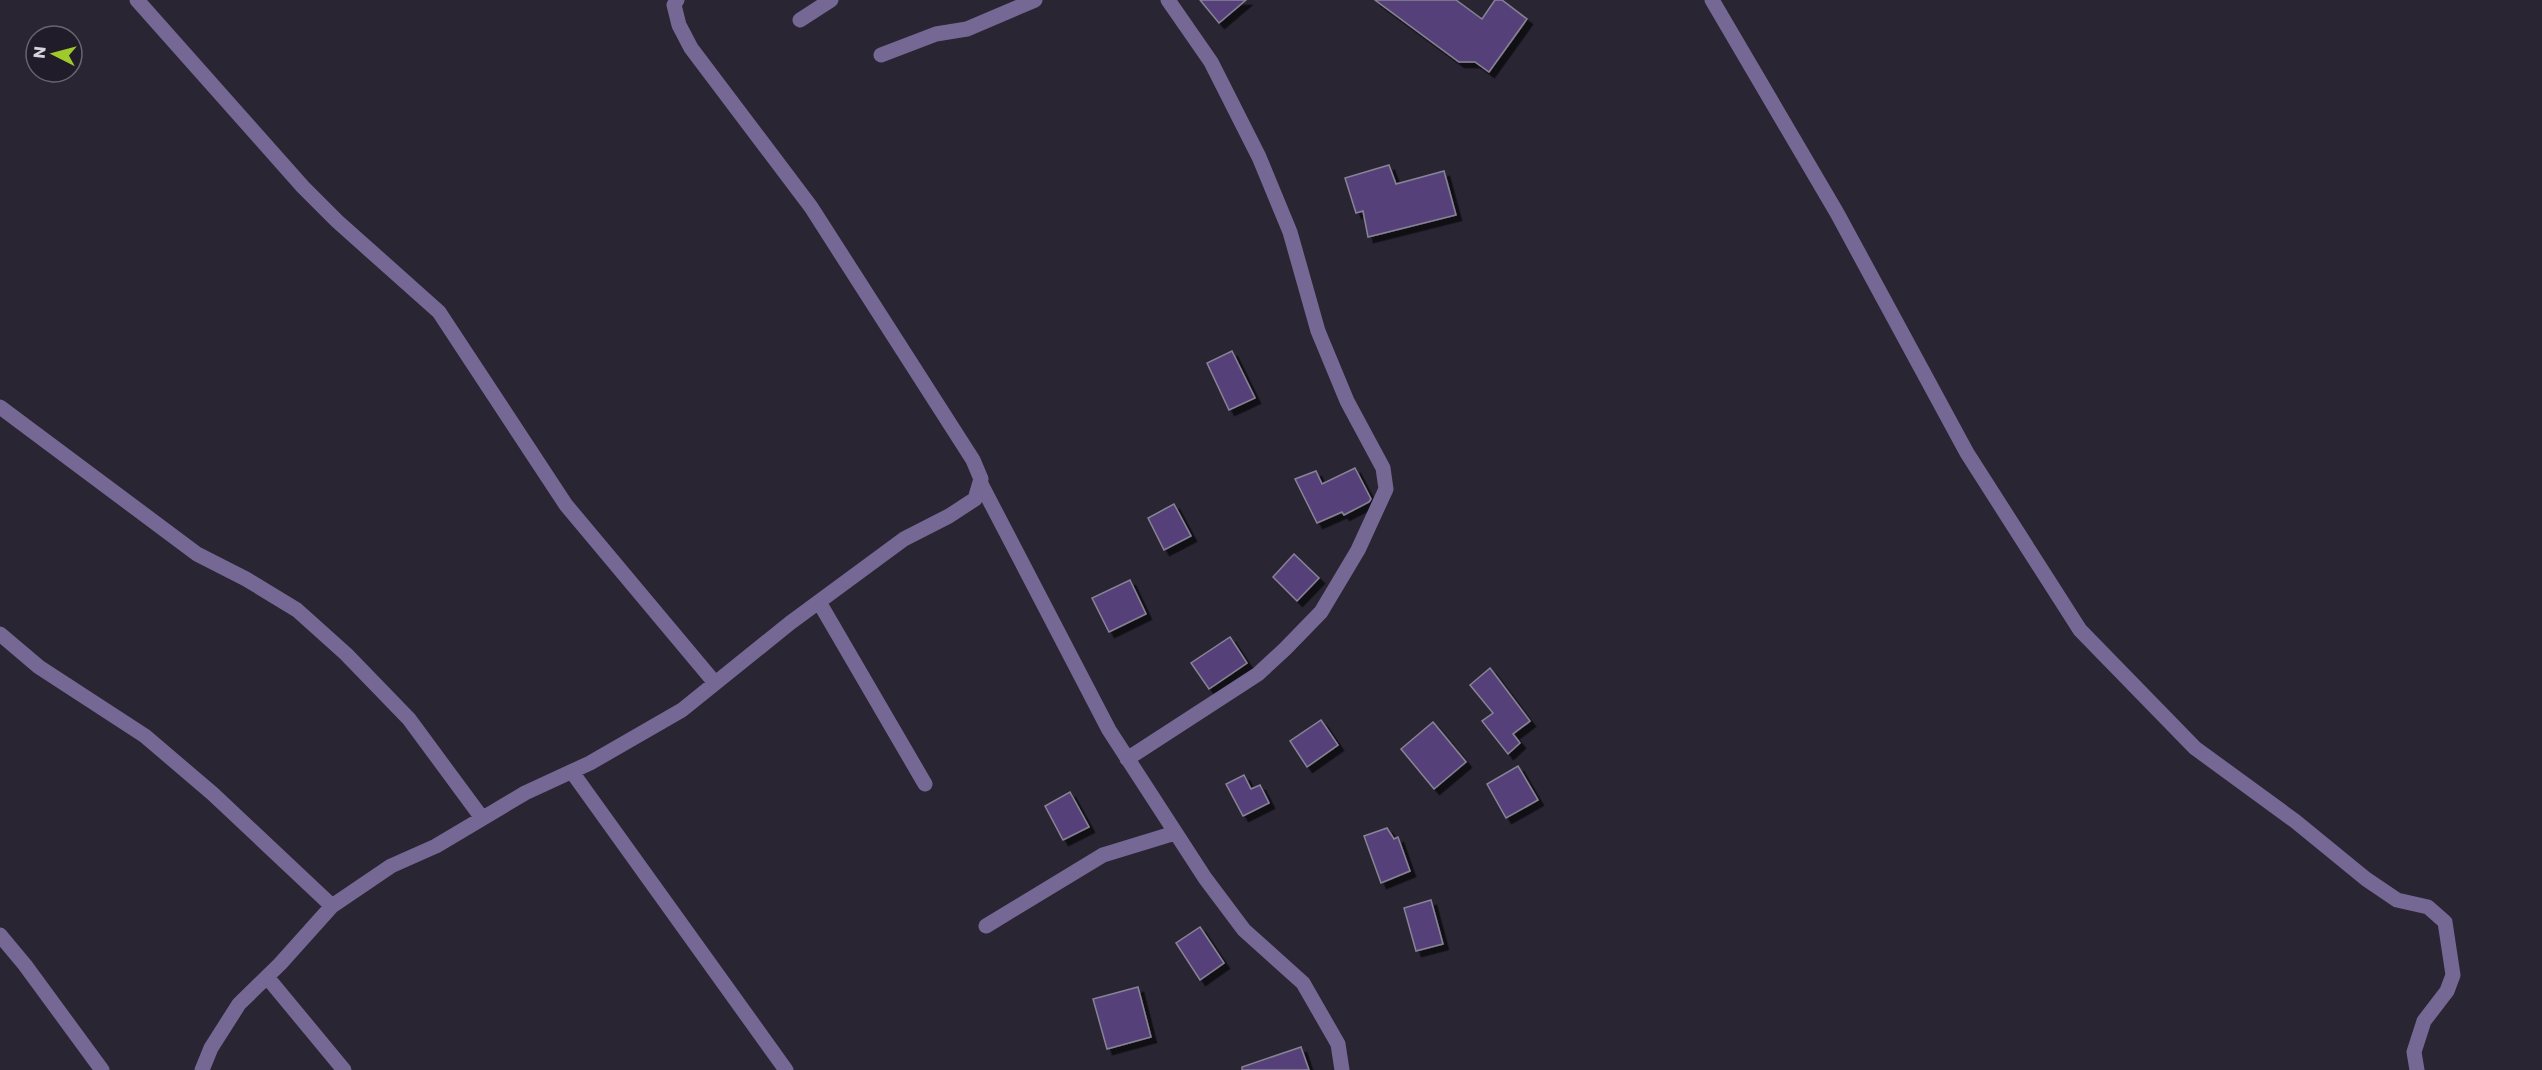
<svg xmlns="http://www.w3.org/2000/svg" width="2542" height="1070" font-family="Poppins,sans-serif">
<defs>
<filter id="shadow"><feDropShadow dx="5.5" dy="5.5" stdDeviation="0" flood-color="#0009"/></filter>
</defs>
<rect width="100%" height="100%" fill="#292533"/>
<path fill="#55417a" stroke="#888495" stroke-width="1.5" filter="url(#shadow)" d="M1200,0H1246L1219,23Z
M1375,0H1456L1482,19L1495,0H1502L1527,19L1489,72L1475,62H1459Z
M1389,165L1396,184L1444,171L1456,215L1368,237L1363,211L1356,213L1345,178Z
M1232,351L1255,398L1229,410L1207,363Z
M1355,468L1371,499L1369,502L1344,515L1342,512L1317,523L1295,479L1316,471L1322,484Z
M1174,504L1191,536L1164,550L1148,518Z
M1294,554L1319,578L1297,601L1273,577Z
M1130,580L1146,614L1109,632L1092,598Z
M1230,637L1247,663L1209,689L1191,663Z
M1490,668L1530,721L1513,734L1520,743L1508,754L1482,721L1493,713L1470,685Z
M1321,720L1338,745L1307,767L1290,741Z
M1433,722L1466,762L1434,789L1401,749Z
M1518,766L1538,800L1506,818L1487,784Z
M1244,775L1251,789L1260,785L1269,803L1243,816L1226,784Z
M1070,792L1089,827L1063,840L1045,806Z
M1387,828L1394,839L1398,837L1410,871L1381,883L1364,836Z
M1431,900L1443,944L1416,951L1404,908Z
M1200,927L1224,963L1200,980L1176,943Z
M1138,987L1151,1037L1107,1049L1093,999Z
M1301,1047L1309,1070H1242V1067Z"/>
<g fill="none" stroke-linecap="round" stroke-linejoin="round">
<path stroke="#766895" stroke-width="15" d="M137,0L303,187L337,221L439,312L566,505L715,683
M1712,0L1837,213L1967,453L2080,630L2195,748L2295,821L2366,879L2397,900L2428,907L2445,922L2453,975L2447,991L2424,1021L2414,1052L2417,1070
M800,20L831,0
M881,55L936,34L967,29L1035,0
M0,407L197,554L246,579L297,610L346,654L409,719L482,818
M981,484L1109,730L1205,878L1244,930L1303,983L1338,1044L1342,1070
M819,602L925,784
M0,634L39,667L145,736L213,794L332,906
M1127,759L1258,674L1285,649L1321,612L1358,550L1386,489L1383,468L1347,401L1318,331L1290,232L1259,157L1211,62L1168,0
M572,772L786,1070
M986,926L1103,855L1175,833
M0,935L25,965L102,1070
M267,977L344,1070
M202,1070L211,1048L239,1004L280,964L332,906L391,866L436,846L525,793L590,763L682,710L790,623L904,539L949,516L975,499L981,479L973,460L811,207L691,48L679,25L674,5L677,0"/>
</g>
<g transform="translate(54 54) rotate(276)"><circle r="28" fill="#201c29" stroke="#696571" stroke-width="1.5"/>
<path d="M0-4.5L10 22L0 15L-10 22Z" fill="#a0c92b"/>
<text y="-9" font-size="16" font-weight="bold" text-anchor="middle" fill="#d6d3dc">N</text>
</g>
</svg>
